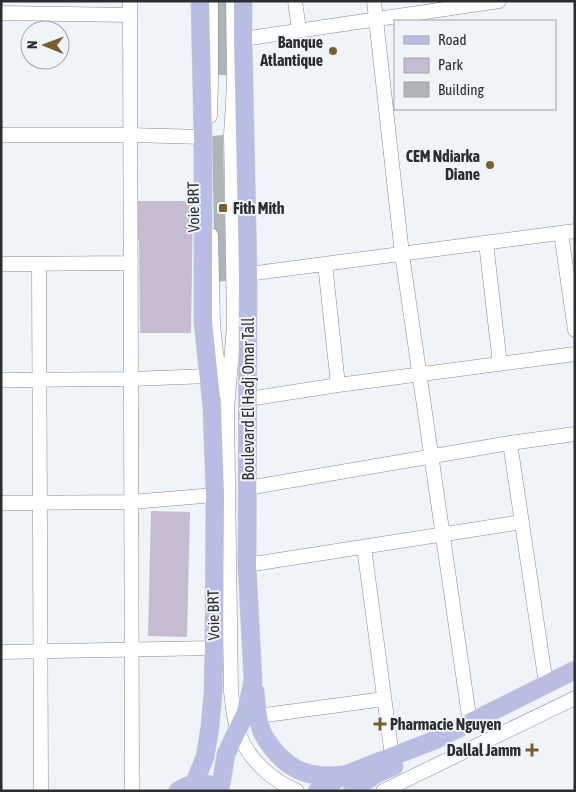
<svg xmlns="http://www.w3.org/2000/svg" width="576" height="792" font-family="'Asap Condensed',sans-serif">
<rect width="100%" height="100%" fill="#eff4f9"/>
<path fill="#c6bbd0" d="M133,201H193L191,333H140L139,240H133Z
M151,511L190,512L187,637L148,636Z"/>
<path fill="#aeb5b7" d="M215,1H227V75H215Z
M223,135L226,281L215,282L212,136Z"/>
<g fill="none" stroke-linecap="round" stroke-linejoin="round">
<g stroke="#858a8e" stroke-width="15">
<path id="minor" d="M130,1L132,791
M233,1L234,85L231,135L234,326L227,410L231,692C233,704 233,719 238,731C247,758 271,780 297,791
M295,1L299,30
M374,1L402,254L470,723
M1,13L130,15
M243,39L499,1
M210,116L211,83V1
M1,135H130L203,137
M561,233L575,330
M211,235L213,324L216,353L224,392
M486,243L500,364
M1,264L131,263
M325,264L338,385
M39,265L41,791
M248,274L575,231
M1,380L131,379L208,376
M248,399L338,385L575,354
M510,443L546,684
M248,488L510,443L575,434
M1,503L131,502L215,495
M364,547L392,756
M247,565L522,522
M1,652L214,648
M258,716L384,699
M383,791L575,698"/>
</g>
<g stroke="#d0d1d1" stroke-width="19">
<path id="major" d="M255,691C256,704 257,717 261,729C263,737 269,743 273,749C292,773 313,778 342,775
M194,784L205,757L210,727L213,693L214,648L215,495L212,408L203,322V137L200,1
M178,791C186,786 198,781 207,784C211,786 215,789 219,791
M220,791L226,754L246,712L253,681L247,565L248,274L243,39V1
M317,791L347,774L435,740L575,670
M352,791L376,774L394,766"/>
</g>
<use href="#minor" stroke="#fff" stroke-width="14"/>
<use href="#major" stroke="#b8bee3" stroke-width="18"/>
</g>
<g fill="#795e30" stroke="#eff4f9" stroke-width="2">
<circle cx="333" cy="51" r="5"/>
<circle cx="490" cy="165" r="5"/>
<rect x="218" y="203" width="10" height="10" rx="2.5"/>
<path d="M377.5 716.5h5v5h5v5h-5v5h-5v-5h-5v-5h5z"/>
<path d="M529.5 742.5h5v5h5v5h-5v5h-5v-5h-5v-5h5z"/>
</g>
<g text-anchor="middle" stroke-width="4" stroke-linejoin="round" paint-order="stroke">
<g font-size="16" font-weight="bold" fill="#2b2d2f" stroke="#eff4f9" text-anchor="end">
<text x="323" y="48">Banque<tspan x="323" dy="18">Atlantique</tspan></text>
<text x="480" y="162">CEM Ndiarka<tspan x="480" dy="18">Diane</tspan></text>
<text x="233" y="214" text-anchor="start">Fith Mith</text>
<text x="390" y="730" text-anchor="start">Pharmacie Nguyen</text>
<text x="521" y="756">Dallal Jamm</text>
</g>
<g font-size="16" fill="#2b2d2f" stroke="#eff4f9">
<text transform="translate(193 207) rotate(-91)" y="6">Voie BRT</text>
<text transform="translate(248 399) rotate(-90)" y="6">Boulevard El Hadj Omar Tall</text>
<text transform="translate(213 615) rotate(-91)" y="6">Voie BRT</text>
</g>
</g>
<rect width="576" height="792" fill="none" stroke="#2b2d2f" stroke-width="5"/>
<rect x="394" y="20" width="162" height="90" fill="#eff4f9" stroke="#a1a4a8"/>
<rect x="404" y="36" width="25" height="8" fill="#b8bee3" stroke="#a1a4a8"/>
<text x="438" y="45" font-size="15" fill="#2b2d2f">Road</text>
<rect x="404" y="58" width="25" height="15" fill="#c6bbd0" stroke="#a1a4a8"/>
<text x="438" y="70" font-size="15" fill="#2b2d2f">Park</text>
<rect x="404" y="82" width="25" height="15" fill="#aeb5b7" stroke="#a1a4a8"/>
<text x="438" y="95" font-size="15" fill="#2b2d2f">Building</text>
<g transform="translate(45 45) rotate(271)"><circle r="24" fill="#eff4f9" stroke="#a1a4a8"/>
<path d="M0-4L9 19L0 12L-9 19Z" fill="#795e30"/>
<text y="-8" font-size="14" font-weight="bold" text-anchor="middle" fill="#2b2d2f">N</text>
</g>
</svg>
